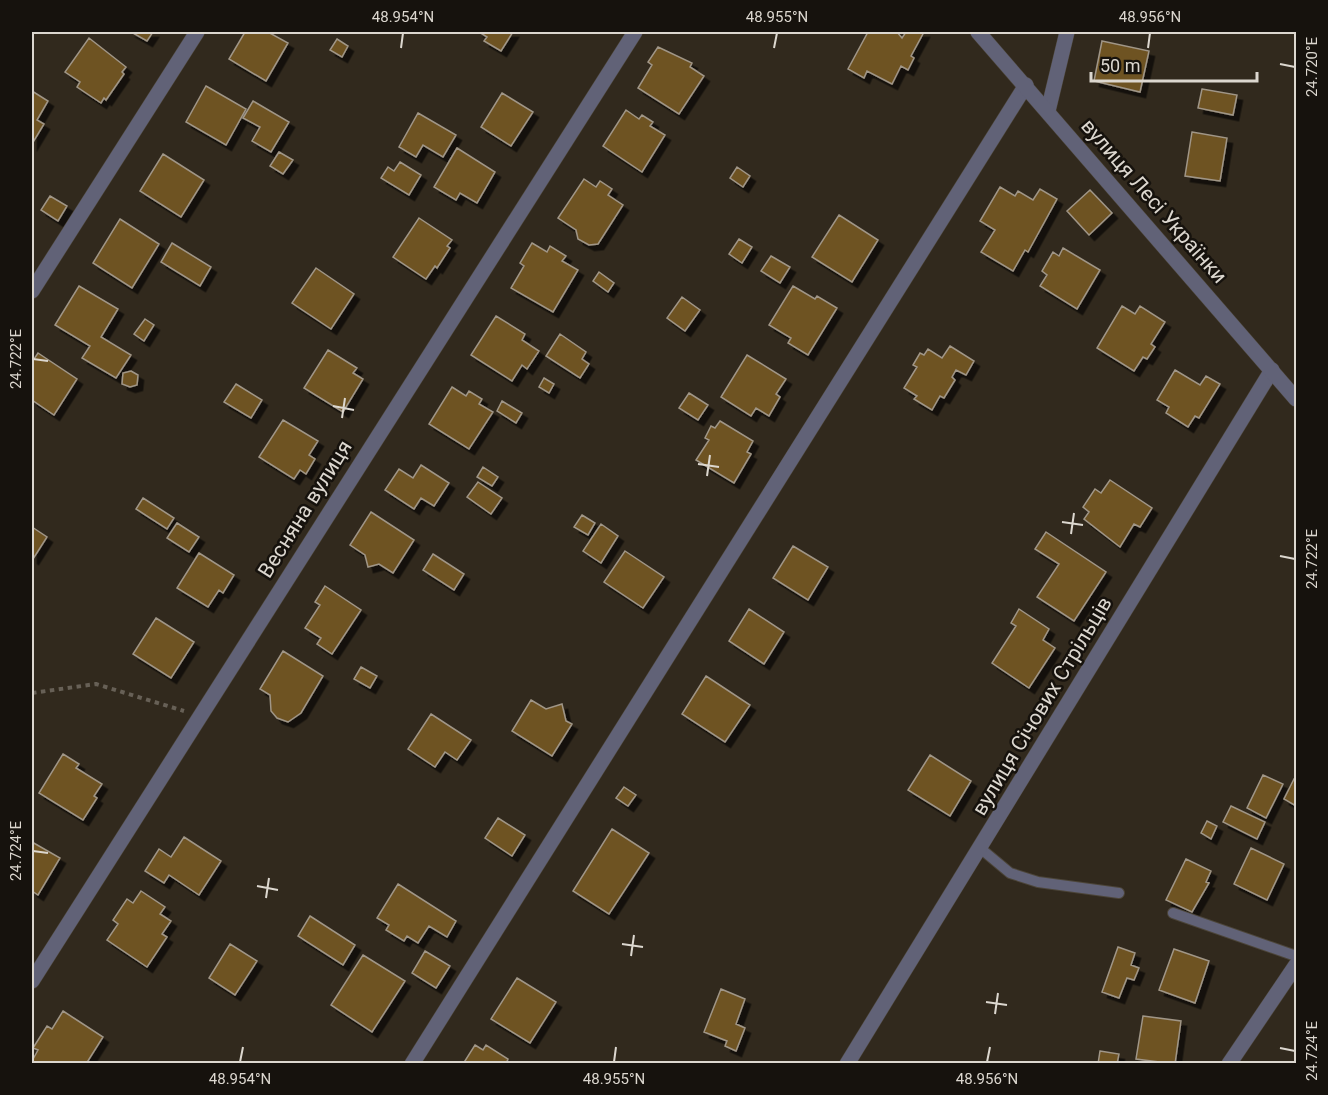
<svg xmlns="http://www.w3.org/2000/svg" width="1328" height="1095" font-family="Roboto,sans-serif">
<defs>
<filter id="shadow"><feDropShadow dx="5.5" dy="5.5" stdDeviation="0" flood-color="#0009"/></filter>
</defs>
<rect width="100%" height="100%" fill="#31291d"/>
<path fill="#6e5223" stroke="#a09687" stroke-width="1.5" filter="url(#shadow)" d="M131,32H153L147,41Z
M245,32H268L288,43L266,81L229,59Z
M479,32H513L501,51L484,41L487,37Z
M868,32H897L902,38L906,32H924L911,56L914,58L908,70L901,66L892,84L867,71L864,78L848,69Z
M89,38L126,67L122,72L124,74L106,100L104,98L101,103L77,87L80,82L65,72Z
M337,39L348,46L342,57L330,50Z
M1102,41L1149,51L1140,92L1094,81Z
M658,47L692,63L690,67L704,76L679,114L638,88L652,65L648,62Z
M206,86L246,109L226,145L186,122Z
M1202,89L1237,95L1233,115L1198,108Z
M32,91L48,101L37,120L44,124L32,144Z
M502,93L533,112L511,146L481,127Z
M253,101L289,122L271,152L252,141L260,127L243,118Z
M626,110L639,119L642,115L653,122L650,126L665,135L642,172L603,146Z
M418,113L456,135L443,157L423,145L416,157L399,147Z
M1192,132L1227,138L1220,181L1185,176Z
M457,148L495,172L477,203L460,193L456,200L434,187Z
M279,152L293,160L283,174L270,166Z
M163,154L204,180L181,217L140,191Z
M400,162L421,175L409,195L381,178L388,167L394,171Z
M737,167L750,176L743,187L730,178Z
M584,179L596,187L600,181L612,189L608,195L623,205L598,244L589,245L578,239L576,230L558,218Z
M1000,187L1015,196L1018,191L1033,200L1040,189L1057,199L1028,252L1025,250L1013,271L981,252L995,230L980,221Z
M1090,190L1112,213L1089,235L1067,211Z
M50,196L67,206L58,221L41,210Z
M839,215L878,240L852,282L812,257Z
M419,218L452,240L447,246L450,248L437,268L435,266L426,279L393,257Z
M120,219L159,244L132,288L93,263Z
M739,239L752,247L742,263L729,254Z
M172,243L211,267L200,286L161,262Z
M532,243L547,252L550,246L566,256L562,261L578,270L553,312L511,288L524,266L520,263Z
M1063,248L1100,270L1077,309L1040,286L1047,275L1042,271L1053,252L1059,256Z
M771,256L790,267L780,283L761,271Z
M316,268L354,294L331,329L292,303Z
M599,272L614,283L608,292L593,281Z
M79,286L118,309L101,337L131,355L116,378L82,358L90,346L55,325Z
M793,286L815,299L817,296L837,308L808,355L788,343L791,338L769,325Z
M682,297L700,310L685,331L667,318Z
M1122,306L1135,314L1140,306L1165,322L1151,344L1155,347L1147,359L1143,357L1134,371L1097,348Z
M496,316L525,334L522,340L539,351L527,369L522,365L512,381L471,355Z
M145,319L154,325L144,341L134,334Z
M560,334L586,352L582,359L589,364L580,378L546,356Z
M950,346L974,361L966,375L956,370L952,377L955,380L944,398L940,396L932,410L914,399L917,396L904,388L917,367L913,365L920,353L924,355L928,349L942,358Z
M328,350L357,368L353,373L363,379L343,412L304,388Z
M38,353L77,379L54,415L32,400V362Z
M747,355L786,379L776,394L780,397L769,416L756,408L751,416L721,397Z
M1175,370L1200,385L1206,376L1220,384L1199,418L1195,416L1188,427L1166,413L1169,407L1157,400Z
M131,371L138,375L137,385L130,387L122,384L123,373Z
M544,378L554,384L549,393L539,387Z
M236,384L262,400L251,418L224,402Z
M452,387L466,396L469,391L482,399L479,404L493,412L469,449L429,424Z
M689,393L708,405L698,420L679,408Z
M502,401L522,413L516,423L497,411Z
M283,420L318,441L309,455L315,459L306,474L300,470L294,479L259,457Z
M720,421L753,441L747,452L751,454L734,483L696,460L709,440L705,438L711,426L715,428Z
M421,465L449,483L434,506L421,498L414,509L385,490L399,469L413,478Z
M483,467L498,477L492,486L477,477Z
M1110,480L1152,508L1140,527L1134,524L1120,547L1084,519L1089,512L1083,507L1095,489L1101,493Z
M478,482L502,498L491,514L467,497Z
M143,498L174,518L167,529L136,509Z
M371,512L414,540L393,573L379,564L368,567L365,555L350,545Z
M582,515L595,523L588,535L574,527Z
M177,523L199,537L189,552L167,538Z
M601,524L618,536L601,563L583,551Z
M32,527L47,537L33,559L32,558Z
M1046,532L1106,572L1074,621L1037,597L1059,564L1035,549Z
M793,546L828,567L808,600L773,578Z
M625,551L664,577L643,608L604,582Z
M199,553L234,575L223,593L219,590L208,607L177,588Z
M433,554L464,574L454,590L423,570Z
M325,586L361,610L332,654L317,644L321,638L305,628L320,605L315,602Z
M749,609L784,632L764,664L729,641Z
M1019,609L1049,629L1043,640L1055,648L1029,688L992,663L1016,626L1011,623Z
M156,618L194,642L171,678L133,654Z
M283,651L323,676L301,713L288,722L277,718L271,711L270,695L260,689Z
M361,667L377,676L370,688L354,679Z
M706,676L750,705L725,742L682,714Z
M531,700L546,709L562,704L566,721L572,724L552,756L512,731Z
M431,714L471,740L457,760L445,752L435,767L408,749Z
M63,754L79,764L76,768L102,784L94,796L97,798L83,820L39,793Z
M930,755L971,781L950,816L908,790Z
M1263,775L1283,784L1266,818L1247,808Z
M1294,779L1296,780V806L1284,799Z
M624,787L636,795L628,806L616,798Z
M1231,806L1265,822L1257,839L1223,822Z
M498,818L525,835L512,856L485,838Z
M1207,821L1217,826L1211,839L1201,833Z
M612,829L649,853L609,914L573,891Z
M184,837L221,861L199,895L169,875L164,883L145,871L159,849L171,857Z
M32,842L60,858L38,895L32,891Z
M1251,848L1284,864L1267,900L1234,884Z
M1186,859L1211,871L1206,882L1209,883L1192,912L1166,900Z
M398,884L456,921L447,937L429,926L418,943L407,936L404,941L386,930L389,925L377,918Z
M141,891L165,907L160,914L171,921L162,934L167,937L147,967L107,940L118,924L113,920L127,899L133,903Z
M310,916L355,945L343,965L298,936Z
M230,944L257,961L235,995L209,978Z
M1118,947L1135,953L1131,965L1139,968L1134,980L1127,978L1119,998L1102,992Z
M1174,949L1209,961L1195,1003L1159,990Z
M425,951L450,966L436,988L412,973Z
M363,955L405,981L372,1032L331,1005Z
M517,978L556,1002L530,1043L491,1019Z
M721,989L745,999L736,1024L745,1028L736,1051L725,1046L727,1041L704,1032Z
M63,1011L103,1037L86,1064H35L32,1061L38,1050L33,1048L47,1026L52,1029Z
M1143,1016L1181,1021L1175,1064L1136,1059Z
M475,1045L483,1050L486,1045L508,1059L506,1064H463Z
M1100,1051L1119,1054L1117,1064H1098Z"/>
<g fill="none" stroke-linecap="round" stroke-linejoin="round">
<g stroke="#4c4539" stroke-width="12">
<path id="service" d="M980,848L1010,873L1038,882L1119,893
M1173,913L1296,956"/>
</g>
<g stroke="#4c4539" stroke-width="16">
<path id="minor" d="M1048,111L1067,32
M32,291L197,32
M32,981L635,32
M412,1064L1026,85
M847,1064L1272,370
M1229,1064L1296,965"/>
</g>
<g stroke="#4c4539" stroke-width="16">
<path id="tertiary" d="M978,32L1296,399"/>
</g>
<path stroke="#676056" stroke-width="4" stroke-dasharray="4.5 4.5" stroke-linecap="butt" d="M32,693L96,684L184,711"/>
<use href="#service" stroke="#616277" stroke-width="10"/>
<use href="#minor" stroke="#616277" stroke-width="15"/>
<use href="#tertiary" stroke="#616277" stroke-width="15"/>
</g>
<path fill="none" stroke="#dcd7cf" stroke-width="2" d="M401,48L403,33M774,48L777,33M1148,48L1150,33M1280,64L1295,67M33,359L48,361M333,406L354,410M342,418L345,398M698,464L719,467M707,476L710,455M1062,522L1083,525M1071,534L1074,513M1280,556L1295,559M33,851L48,853M257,886L278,890M266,898L269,878M622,944L643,947M631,956L634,935M986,1002L1007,1005M995,1014L998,993M1280,1048L1295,1051M240,1062L243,1047M614,1062L616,1047M987,1062L990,1047"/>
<g text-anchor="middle" stroke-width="5" stroke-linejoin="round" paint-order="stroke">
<g font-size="21" fill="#dcd7cf" stroke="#16120d">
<text transform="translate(1154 201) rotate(49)" y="7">вулиця Лесі Українки</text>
<text transform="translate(305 509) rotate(-58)" y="7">Весняна вулиця</text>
<text transform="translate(1042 706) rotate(-59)" y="7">вулиця Січових Стрільців</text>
</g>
</g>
<rect width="1328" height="1095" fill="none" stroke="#16120d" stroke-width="66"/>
<path d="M1091 72v9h166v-9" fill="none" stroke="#dcd7cf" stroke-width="3"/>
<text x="1100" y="72" font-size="18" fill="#dcd7cf" stroke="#16120d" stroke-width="4.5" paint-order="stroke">50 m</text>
<rect x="33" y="33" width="1262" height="1029" fill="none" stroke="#dcd7cf" stroke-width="2"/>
<g font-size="15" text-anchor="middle" fill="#dcd7cf">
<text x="403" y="22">48.954°N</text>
<text x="777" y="22">48.955°N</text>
<text x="1150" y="22">48.956°N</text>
<text transform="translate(1312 67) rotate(-90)" y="5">24.720°E</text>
<text transform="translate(16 359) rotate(-90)" y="5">24.722°E</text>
<text transform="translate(1312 559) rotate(-90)" y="5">24.722°E</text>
<text transform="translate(16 851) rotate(-90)" y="5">24.724°E</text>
<text transform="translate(1312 1051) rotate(-90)" y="5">24.724°E</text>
<text x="240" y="1084">48.954°N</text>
<text x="614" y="1084">48.955°N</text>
<text x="987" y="1084">48.956°N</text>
</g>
</svg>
